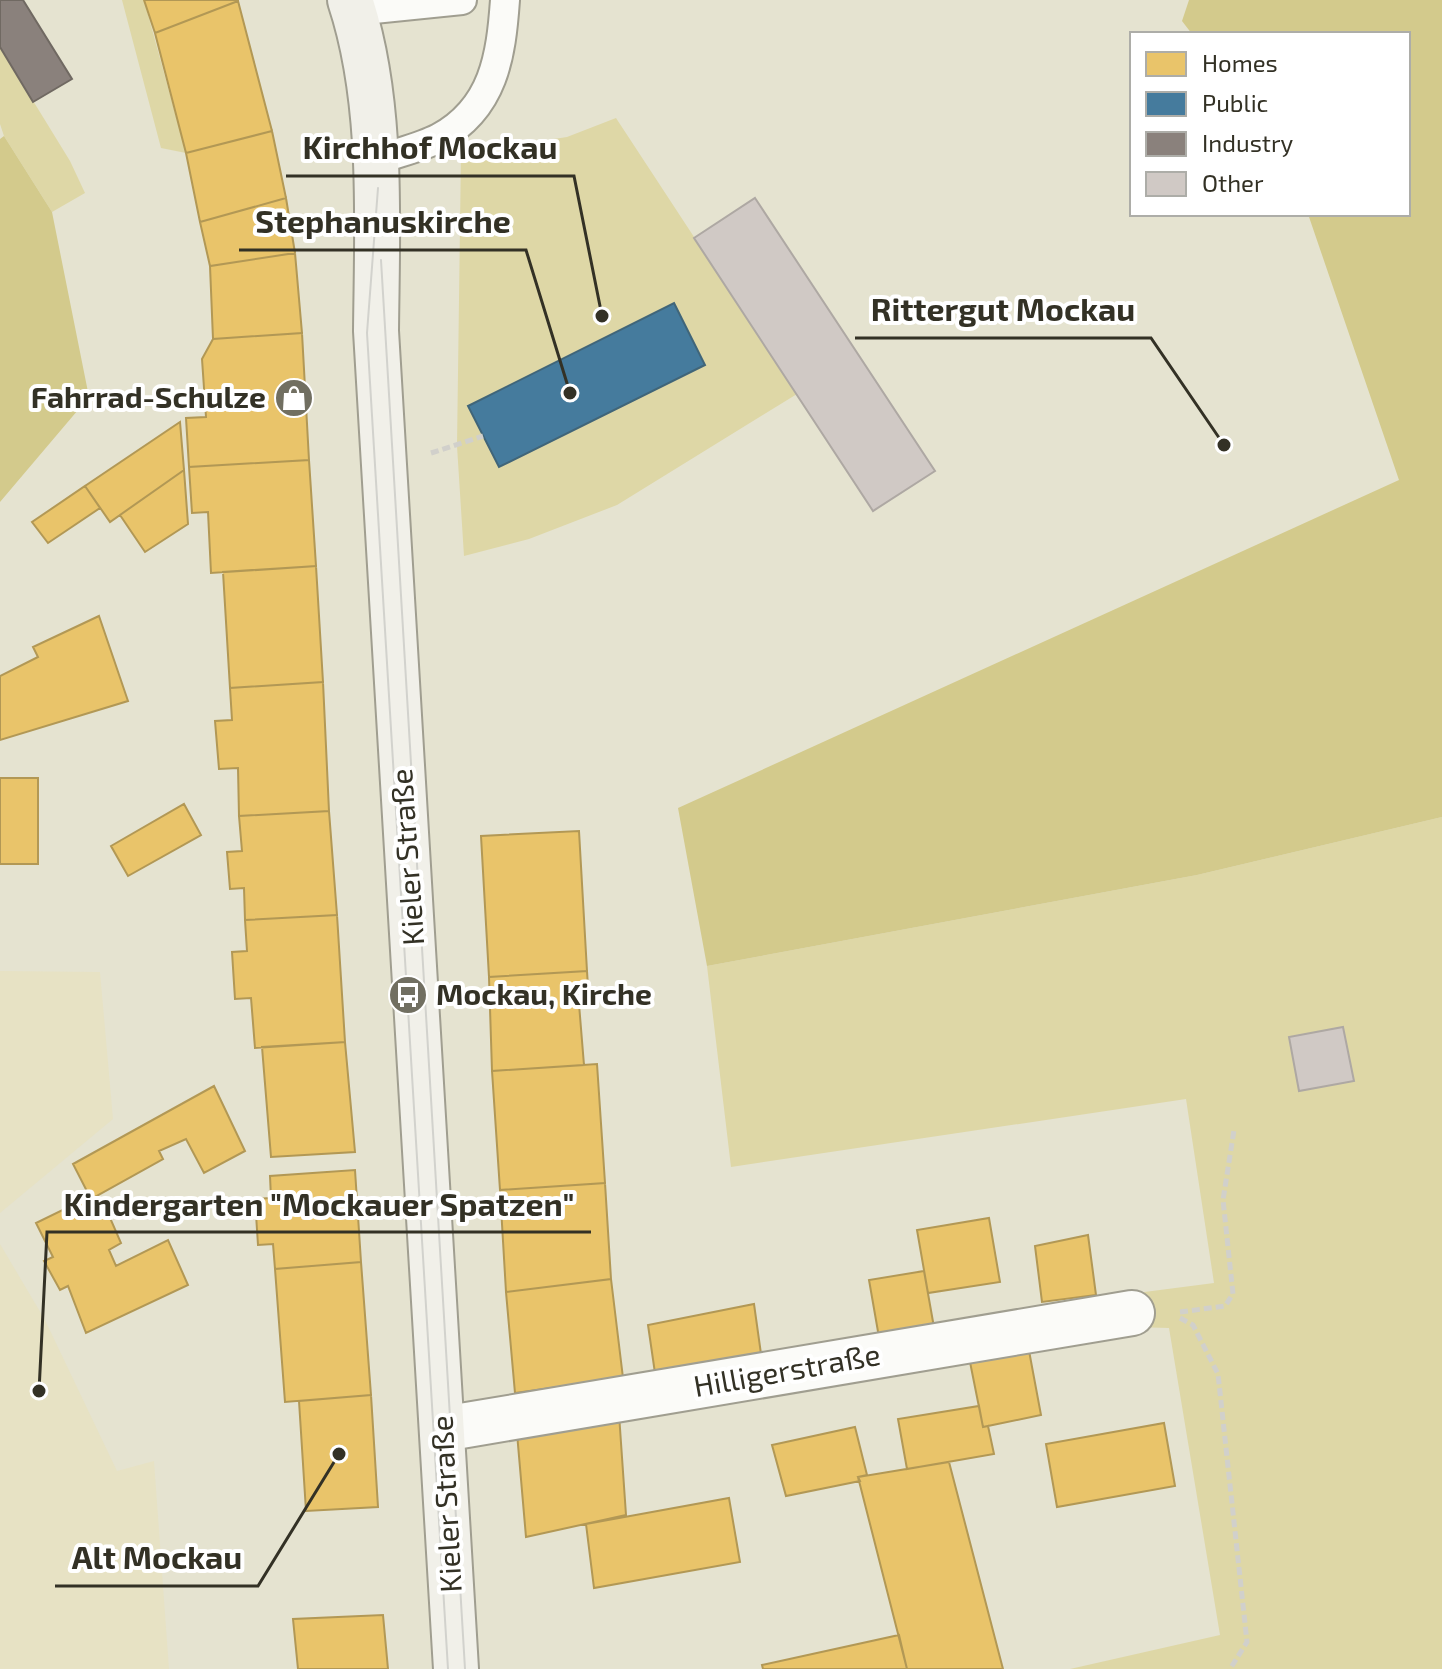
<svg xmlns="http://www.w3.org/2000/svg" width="1442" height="1669" font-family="'Exo 2',sans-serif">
<rect width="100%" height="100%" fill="#e5e3d0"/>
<path fill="#e7e2c4" d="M0,971L100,972L113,1119L0,1213Z
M0,1244L45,1320L117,1471L154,1461L169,1669H0Z"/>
<path fill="#ded7a6" d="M122,0H144L186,153L161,148Z
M0,47L70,161L85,193L52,212L4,136L0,124Z
M616,118L797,394L617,505L529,539L464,556L457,446L461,153L567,137Z
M1442,817V1669H1070L1220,1635L1169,1328L1134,1327L1129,1294L1214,1283L1186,1099L731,1167L707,966L1197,875Z"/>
<path fill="#d3ca8c" d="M1189,0H1442V817L1197,875L707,966L678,808L1399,480L1308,214H1408V34H1192L1182,21Z
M4,136L52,212L89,397L0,502V139Z"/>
<path fill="#e9c46a" stroke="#b29855" stroke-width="2" d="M144,0H238V1L155,33Z
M238,1L272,131L186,153L155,33Z
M272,131L286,198L200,222L186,153Z
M286,198L295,253L210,266L200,222Z
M295,253L302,333L213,339L210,266Z
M302,333L309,460L189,467L186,418L206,417L202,359L213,339Z
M180,422L184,470L110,522L85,486Z
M309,460L316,566L211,573L208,512L192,513L189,467Z
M184,470L188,524L145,552L120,515Z
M85,486L100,508L48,543L32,522Z
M316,566L323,682L230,688L223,572Z
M99,616L128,701L0,740V676L38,657L33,647Z
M323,682L329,811L239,816L238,768L219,769L215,721L232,720L230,688Z
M0,778H38V864H0Z
M184,804L201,835L128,876L111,846Z
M329,811L337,915L245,920L244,888L230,889L227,852L242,851L239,816Z
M579,831L587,971L489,977L481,836Z
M337,915L345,1042L255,1048L251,998L235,999L232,952L247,951L245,920Z
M587,971L588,987L578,992L584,1065L492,1071L489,977Z
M345,1042L355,1152L271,1157L262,1047Z
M597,1064L605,1183L500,1190L492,1071Z
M214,1086L245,1151L204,1173L186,1139L159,1151L163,1159L91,1199L73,1164Z
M355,1170L361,1262L275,1269L273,1244L258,1245L255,1199L271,1198L270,1176Z
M605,1183L611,1279L506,1292L500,1190Z
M87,1198L92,1208L104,1204L121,1243L109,1250L116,1266L168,1240L188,1285L86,1333L68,1286L60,1290L44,1261L53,1257L36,1223Z
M989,1218L1000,1282L928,1293L917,1230Z
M1088,1235L1096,1295L1042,1302L1035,1246Z
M361,1262L371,1395L285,1402L275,1269Z
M924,1271L935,1333L880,1343L869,1280Z
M611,1279L623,1378L515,1393L506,1292Z
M754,1304L762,1361L656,1380L648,1325Z
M1027,1340L1041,1415L983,1427L968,1352Z
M371,1395L378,1507L306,1511L299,1401Z
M979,1406L983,1427L988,1426L994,1454L907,1469L898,1419Z
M619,1414L626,1515L526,1537L517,1433Z
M1164,1423L1175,1486L1057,1507L1046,1444Z
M855,1427L867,1475L858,1477L860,1481L786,1496L772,1445Z
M949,1462L1003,1669H907L858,1477Z
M729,1498L740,1562L594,1588L586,1524Z
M383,1615L388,1669H298L293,1619Z
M899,1635L907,1669H763L762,1665Z"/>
<path fill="#457b9d" stroke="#406579" stroke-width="2" d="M674,303L705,365L499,467L468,406Z"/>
<path fill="#8a817c" stroke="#706962" stroke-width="2" d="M0,0H23L72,79L33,102L0,47Z"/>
<path fill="#d0c9c5" stroke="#aea8a3" stroke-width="2" d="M755,198L935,471L873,511L694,238Z
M1343,1027L1354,1081L1299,1091L1289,1037Z"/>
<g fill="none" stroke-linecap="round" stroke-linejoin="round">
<g stroke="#a09e90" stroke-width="32">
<path id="lane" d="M354,11L462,0
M375,161C395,153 420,148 439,138C494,108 501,56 505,0"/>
</g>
<g stroke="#a09e90" stroke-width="48">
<path id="street" d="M443,1429L1132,1313"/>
</g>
<g stroke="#a09e90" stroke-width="48">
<path id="secondary" d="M350,0C384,102 377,224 376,331L456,1669"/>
</g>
<path stroke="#d1d0cb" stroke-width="5" stroke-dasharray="8 4" stroke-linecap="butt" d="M431,453L483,436
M1180,1312L1225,1306L1233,1294L1223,1200L1234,1130
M1180,1318L1193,1325L1218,1374L1247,1642L1230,1669"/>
<use href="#lane" stroke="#fbfbf8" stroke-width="28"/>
<use href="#street" stroke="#fbfbf8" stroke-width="44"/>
<use href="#secondary" stroke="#f1f0e9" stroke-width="44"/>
<path stroke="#d2d2cd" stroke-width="2" d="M378,188L367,333L448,1669
M381,260L465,1669"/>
</g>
<defs>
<g id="shop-disc" transform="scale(2)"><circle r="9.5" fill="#716f61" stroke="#fff"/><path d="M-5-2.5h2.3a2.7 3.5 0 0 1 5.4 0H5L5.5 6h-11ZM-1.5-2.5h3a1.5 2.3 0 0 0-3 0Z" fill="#fff"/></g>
<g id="bus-disc" transform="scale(2)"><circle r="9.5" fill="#716f61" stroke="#fff"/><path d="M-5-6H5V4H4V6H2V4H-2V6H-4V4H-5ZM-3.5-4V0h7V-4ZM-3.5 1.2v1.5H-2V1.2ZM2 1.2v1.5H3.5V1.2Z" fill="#fff"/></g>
</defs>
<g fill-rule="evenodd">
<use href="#shop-disc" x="294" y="398"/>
<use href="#bus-disc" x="408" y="995"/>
</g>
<g text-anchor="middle" stroke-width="8" stroke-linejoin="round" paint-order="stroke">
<g font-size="30" font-weight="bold" fill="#333125" stroke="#fff" text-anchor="end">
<text x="266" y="408">Fahrrad-Schulze</text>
<text x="436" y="1005" text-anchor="start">Mockau, Kirche</text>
</g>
<g font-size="30" fill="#333125" stroke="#fff">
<text transform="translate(408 857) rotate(-94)" y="10">Kieler Straße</text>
<text transform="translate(787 1371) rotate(-10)" y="10">Hilligerstraße</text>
<text transform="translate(447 1504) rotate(-93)" y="10">Kieler Straße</text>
</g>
</g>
<path fill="none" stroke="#333125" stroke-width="3" d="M602 316L574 176H286M570 393L526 250H239M1224 445L1151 338H855M39 1391L47 1232H591M339 1454L258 1586H55"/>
<g fill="#333125" stroke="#fff" stroke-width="3">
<circle cx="602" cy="316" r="8"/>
<circle cx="570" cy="393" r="8"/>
<circle cx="1224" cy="445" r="8"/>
<circle cx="39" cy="1391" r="8"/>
<circle cx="339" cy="1454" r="8"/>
</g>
<g font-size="32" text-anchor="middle" font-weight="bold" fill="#333125" stroke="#fff" stroke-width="8" stroke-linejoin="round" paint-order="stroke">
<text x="430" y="159">Kirchhof Mockau</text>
<text x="383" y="233">Stephanuskirche</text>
<text x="1003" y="321">Rittergut Mockau</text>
<text x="319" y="1216">Kindergarten "Mockauer Spatzen"</text>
<text x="157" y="1569">Alt Mockau</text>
</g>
<rect x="1130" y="32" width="280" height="184" fill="#ffffff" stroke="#adada8" stroke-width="2"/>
<rect x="1146" y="52" width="40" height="24" fill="#e9c46a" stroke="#adada8" stroke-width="2"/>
<text x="1202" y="72" font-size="24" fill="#333125">Homes</text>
<rect x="1146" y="92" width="40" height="24" fill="#457b9d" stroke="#adada8" stroke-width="2"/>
<text x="1202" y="112" font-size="24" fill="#333125">Public</text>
<rect x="1146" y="132" width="40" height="24" fill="#8a817c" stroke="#adada8" stroke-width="2"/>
<text x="1202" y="152" font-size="24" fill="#333125">Industry</text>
<rect x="1146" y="172" width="40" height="24" fill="#d0c9c5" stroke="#adada8" stroke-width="2"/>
<text x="1202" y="192" font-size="24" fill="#333125">Other</text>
</svg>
